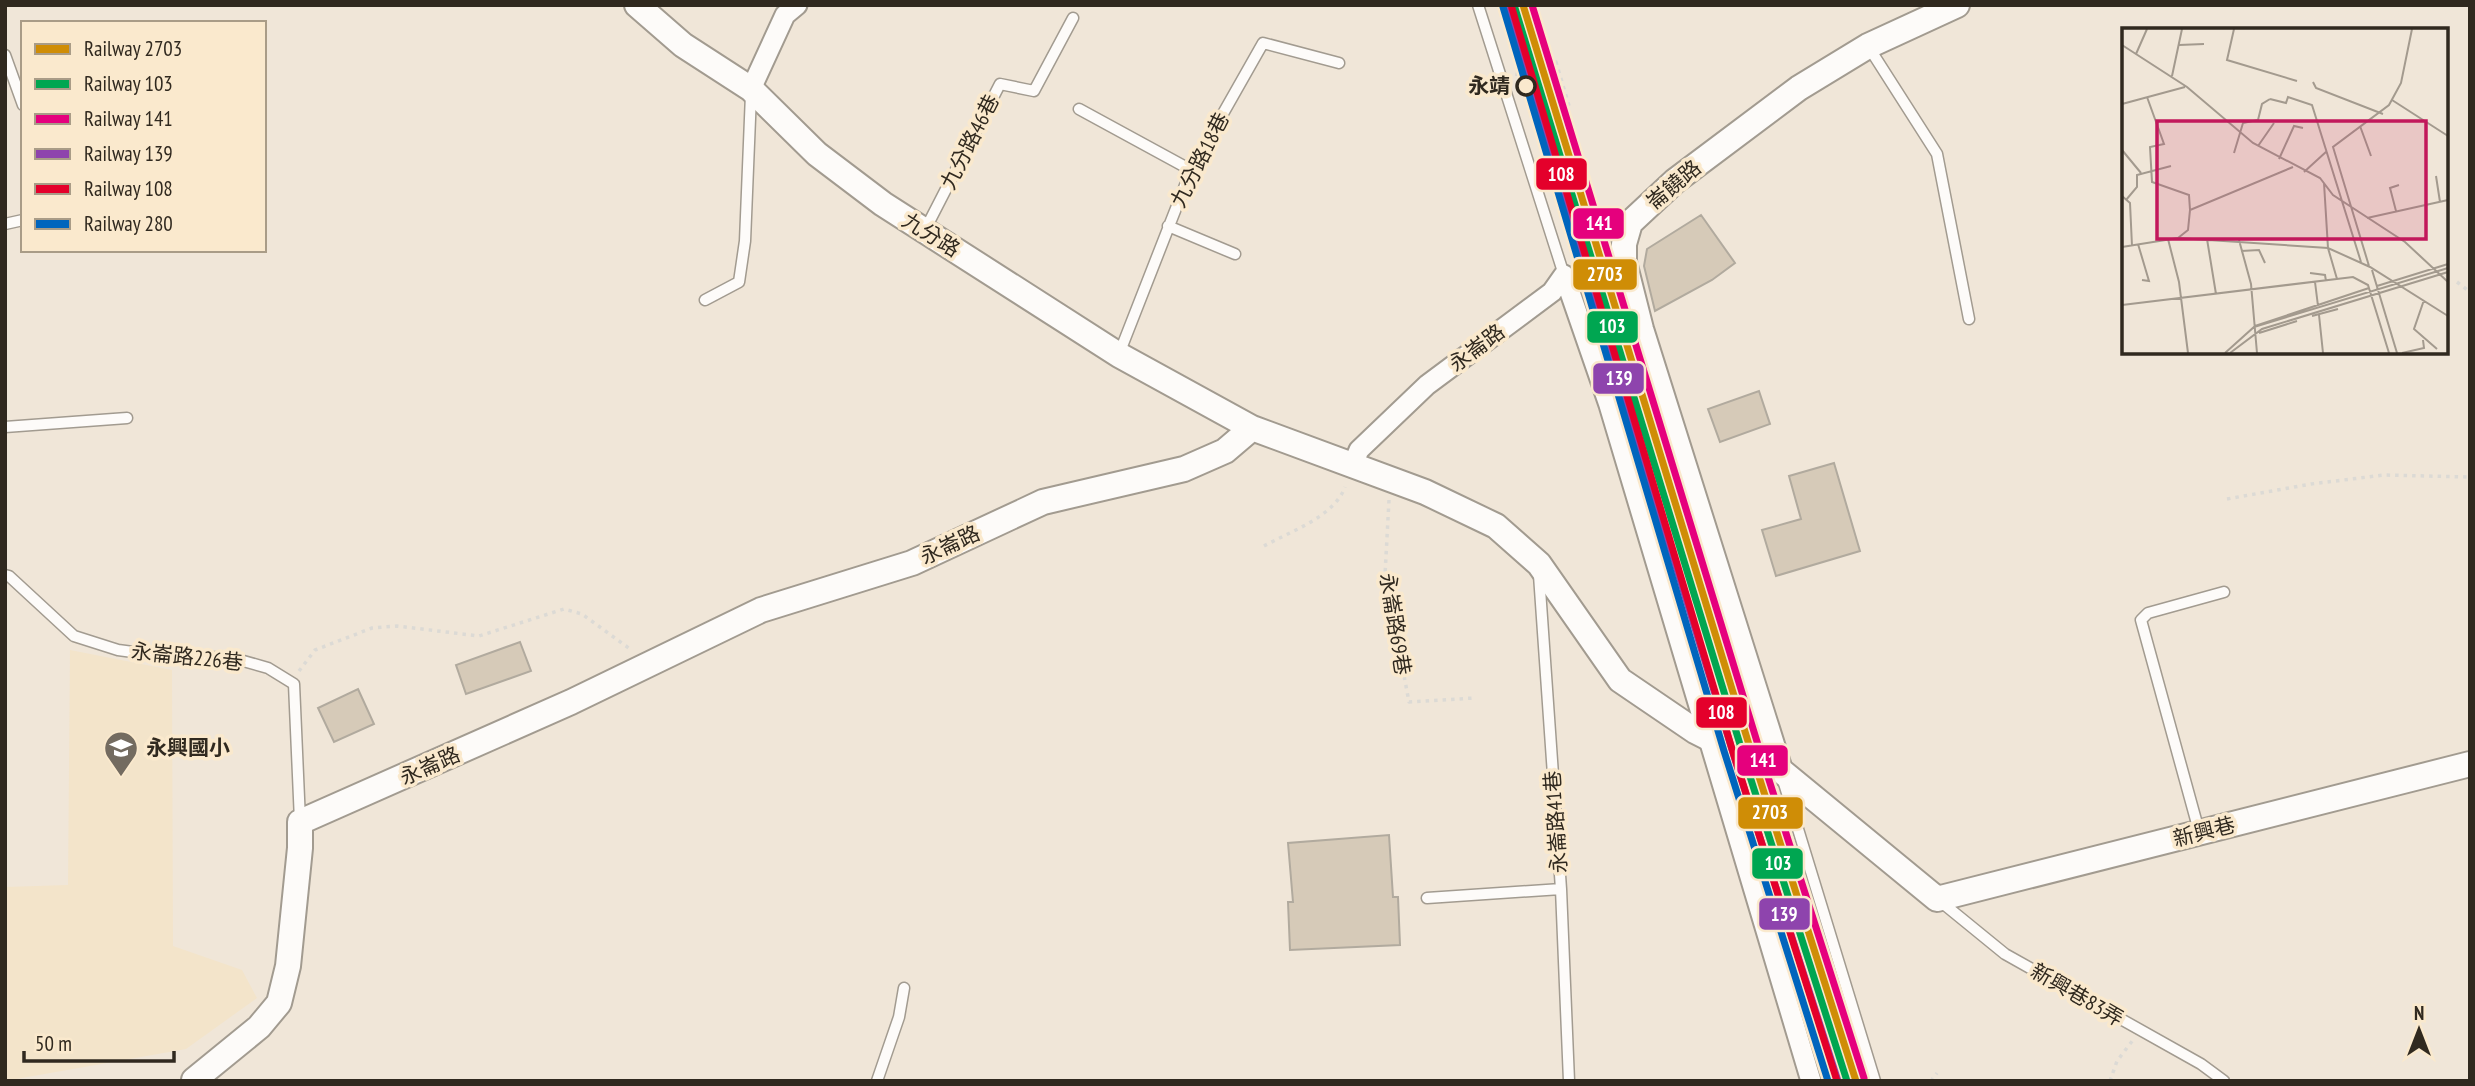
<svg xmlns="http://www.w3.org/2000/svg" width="2475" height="1086" font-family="'PT Sans Narrow','Noto Sans TC',sans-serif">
<rect width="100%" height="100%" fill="#f0e6d8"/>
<path fill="#f3e4ca" d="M70,650L172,670L173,946L242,970L257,998L186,1049L5,1081V887L68,885Z"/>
<path fill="#d6cab8" stroke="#b1aa9e" stroke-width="2" d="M1701,215L1735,263L1712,280L1655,311L1644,266L1647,249Z
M1759,391L1770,424L1720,442L1708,409Z
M1834,463L1860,551L1776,576L1762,530L1801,519L1789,476Z
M520,642L531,671L466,694L456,665Z
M358,689L374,724L334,742L318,708Z
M1389,835L1393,897H1398L1400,945L1290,950L1288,902H1293L1288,843Z"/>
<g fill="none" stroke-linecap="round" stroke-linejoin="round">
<g stroke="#a29b90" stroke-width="13">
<path id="service" d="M1478,5L1564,275
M1868,46L1937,154L1969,319
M5,55L23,105
M1079,109L1191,170
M5,224L23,220
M1168,226L1235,254
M925,230L1000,84L1034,91L1073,18
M705,300L739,282L745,241L751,94
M1119,354L1191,170L1263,43L1339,63
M5,427L127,418
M5,575L9,576L74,636L118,650L178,658L229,657L268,668L294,684L300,821
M1539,575L1561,889L1569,1081
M1783,780L1875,1081
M2199,831L2141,620L2148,613L2224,592
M1427,898L1561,889
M1940,901L2005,954L2201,1064L2224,1081
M877,1081L899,1017L904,988"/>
</g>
<g stroke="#a29b90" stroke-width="23">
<path id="minor" d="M751,89L785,15L797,5
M1564,275L1609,405L1811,1081
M1352,467L1359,450L1427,385L1552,292L1564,275"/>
</g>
<g stroke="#a29b90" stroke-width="28">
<path id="tertiary" d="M637,5L683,45L751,89L817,154L883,204L1119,355L1252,428L1425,492L1496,526L1539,564L1620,680L1695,731L1754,761L1780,770L1937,899L2470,764
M1780,770L1641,329L1624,262V244L1630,223L1675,181L1799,88L1868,46L1957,5
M194,1080L259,1027L279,1003L288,966L300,848V822L571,702L761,610L912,563L1043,502L1184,469L1225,451L1252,428"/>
</g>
<path stroke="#dcdad5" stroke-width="3.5" stroke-dasharray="3.5 5" stroke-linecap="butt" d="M1517,76V74L1556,62L1570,109
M2457,282L2470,292
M2227,499L2311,484L2384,475L2470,477
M1389,500L1385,575L1409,702L1474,698
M1264,546C1291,531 1334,517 1345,487
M299,671L315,650L372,628L397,626L479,636L564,609L582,614L630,649
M1931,1081L1937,1073
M2110,1081L2117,1061L2133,1040"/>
<use href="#service" stroke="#fdfbf9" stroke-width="10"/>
<use href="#minor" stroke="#fdfbf9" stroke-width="19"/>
<use href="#tertiary" stroke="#fdfbf9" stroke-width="24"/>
<g stroke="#fae9cd" stroke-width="12">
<path id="rail-1" d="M1523,5L1754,761L1856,1081"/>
</g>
<g stroke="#fae9cd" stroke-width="12">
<path id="rail-2" d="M1515,8L1746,764L1847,1081"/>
</g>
<g stroke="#fae9cd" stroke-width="12">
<path id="rail-3" d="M1532,5L1762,758L1864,1078"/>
</g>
<g stroke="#fae9cd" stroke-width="12">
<path id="rail-4" d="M1506,10L1737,766L1838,1081"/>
</g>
<g stroke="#fae9cd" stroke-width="12">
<path id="rail-5" d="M1511,5L1732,749L1837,1081"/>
</g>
<g stroke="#fae9cd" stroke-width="12">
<path id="rail-6" d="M1503,7L1724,751L1828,1081"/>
</g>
<use href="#rail-1" stroke="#cf8d06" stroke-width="7"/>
<use href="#rail-2" stroke="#00a651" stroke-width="7"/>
<use href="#rail-3" stroke="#e5007d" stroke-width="7"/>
<use href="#rail-4" stroke="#8e44ad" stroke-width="7"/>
<use href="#rail-5" stroke="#e4002b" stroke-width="7"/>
<use href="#rail-6" stroke="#0065bd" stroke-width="7"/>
</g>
<defs>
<g id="school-pin" transform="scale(1.75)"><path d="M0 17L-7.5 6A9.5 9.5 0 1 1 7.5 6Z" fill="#736b60" stroke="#fae9cd"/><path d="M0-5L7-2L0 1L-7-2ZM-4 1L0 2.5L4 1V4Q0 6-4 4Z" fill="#fff"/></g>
</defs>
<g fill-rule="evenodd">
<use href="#school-pin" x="121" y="748"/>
</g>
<circle fill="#fae9cd" stroke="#30291f" stroke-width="3.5" cx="1526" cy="86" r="9"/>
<g text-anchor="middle" stroke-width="7" stroke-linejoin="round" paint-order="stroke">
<g font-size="21" font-weight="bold" fill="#30291f" stroke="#fae9cd" text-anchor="end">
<text x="1510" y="93">永靖</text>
</g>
<g font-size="21" fill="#30291f" stroke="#fae9cd">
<text transform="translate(970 142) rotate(-63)" y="7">九分路46巷</text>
<text transform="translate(1200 160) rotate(-63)" y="7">九分路18巷</text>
<text transform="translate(1674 185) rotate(-40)" y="7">崙饒路</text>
<text transform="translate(931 235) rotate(32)" y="7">九分路</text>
<text transform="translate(1477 348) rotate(-37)" y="7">永崙路</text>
<text transform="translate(950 545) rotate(-25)" y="7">永崙路</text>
<text transform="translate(1395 624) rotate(81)" y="7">永崙路69巷</text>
<text transform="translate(187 657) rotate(6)" y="7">永崙路226巷</text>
<text transform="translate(430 766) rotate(-24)" y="7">永崙路</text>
<text transform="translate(1556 822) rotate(-94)" y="7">永崙路41巷</text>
<text transform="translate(2204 832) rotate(-14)" y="7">新興巷</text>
<text transform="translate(2077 995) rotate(30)" y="7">新興巷83弄</text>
</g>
<g font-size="21" font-weight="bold" fill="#30291f" stroke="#fae9cd" text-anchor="start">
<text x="146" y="755">永興國小</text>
</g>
</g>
<g transform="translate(2122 28)">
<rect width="326" height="326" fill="#f0e6d8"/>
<path fill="none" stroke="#a39a8e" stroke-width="2" d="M112,1L105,32L175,53M0,17L65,59L131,115L198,150L211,167L283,214L326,254M57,17L82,16M14,26L25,1M50,48L60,1M191,54L194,60L261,86M25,69L42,116L28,119L30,154L67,167L68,182M148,71L164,75L166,69L190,77L239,234M270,72L326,108M0,76L63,59M238,98L249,128M136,118L152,95M0,122L19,145M112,125L121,95L136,92L140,76L148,71M157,131L172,98L181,100M182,144L205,123M314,148L318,174M202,155L206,220L215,251M0,168L8,175L10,218M4,172L15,159V147L49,138M274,183L268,160L277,157M245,190L326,172M56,210L66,202L68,182L171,139M46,211L57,254L66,325M85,211L94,266M117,212L129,256L135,325M16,216L27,253L20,252M0,219L56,210L206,220L248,239L326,288M119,223L137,222L143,235M247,238L211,119L267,77L279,55L290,1M250,242L275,325M188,245L203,247L204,253M193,254L196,278M255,258L326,236M302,272L292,301L315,321M0,277L231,249L246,257L267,325M197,287L201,325M190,288L216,281M133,298L247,260M137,305L175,293M103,325L132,299L326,240M108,325L140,301L326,244M280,325L302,320L301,312"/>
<path fill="#c2185b" fill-opacity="0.15" stroke="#c2185b" stroke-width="3.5" d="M35,93H304V211H35Z"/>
<rect width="326" height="326" fill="none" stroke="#30291f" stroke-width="3.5"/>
</g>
<g stroke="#fae9cd" stroke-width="2.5">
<rect x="1535" y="157" width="53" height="34" rx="7" fill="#e4002b"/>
<rect x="1572" y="207" width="53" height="33" rx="7" fill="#e5007d"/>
<rect x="1572" y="258" width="66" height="33" rx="7" fill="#cf8d06"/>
<rect x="1586" y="310" width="53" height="34" rx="7" fill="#00a651"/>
<rect x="1592" y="362" width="53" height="33" rx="7" fill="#8e44ad"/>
<rect x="1695" y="696" width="53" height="33" rx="7" fill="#e4002b"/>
<rect x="1736" y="744" width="53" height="33" rx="7" fill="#e5007d"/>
<rect x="1737" y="796" width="67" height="34" rx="7" fill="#cf8d06"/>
<rect x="1751" y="847" width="53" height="33" rx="7" fill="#00a651"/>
<rect x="1758" y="897" width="53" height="34" rx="7" fill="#8e44ad"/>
</g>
<g font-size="19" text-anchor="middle" font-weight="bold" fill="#fff">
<text x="1561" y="181">108</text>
<text x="1599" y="230">141</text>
<text x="1605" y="281">2703</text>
<text x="1612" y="333">103</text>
<text x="1619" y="385">139</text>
<text x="1721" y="719">108</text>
<text x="1763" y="767">141</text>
<text x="1770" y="819">2703</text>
<text x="1778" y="870">103</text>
<text x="1784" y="921">139</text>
</g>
<rect width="2475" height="1086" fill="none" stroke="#30291f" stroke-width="14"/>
<rect x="21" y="21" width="245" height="231" fill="#fae9cd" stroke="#a99c87" stroke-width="2"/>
<rect x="35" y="44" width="35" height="10" fill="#cf8d06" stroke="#a99c87" stroke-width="2"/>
<text x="84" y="56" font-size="21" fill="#30291f">Railway 2703</text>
<rect x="35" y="79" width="35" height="10" fill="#00a651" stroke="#a99c87" stroke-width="2"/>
<text x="84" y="91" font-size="21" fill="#30291f">Railway 103</text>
<rect x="35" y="114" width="35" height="10" fill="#e5007d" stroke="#a99c87" stroke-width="2"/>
<text x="84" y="126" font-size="21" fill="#30291f">Railway 141</text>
<rect x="35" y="149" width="35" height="10" fill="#8e44ad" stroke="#a99c87" stroke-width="2"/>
<text x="84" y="161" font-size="21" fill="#30291f">Railway 139</text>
<rect x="35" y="184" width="35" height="10" fill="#e4002b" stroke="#a99c87" stroke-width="2"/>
<text x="84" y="196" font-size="21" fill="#30291f">Railway 108</text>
<rect x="35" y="219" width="35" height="10" fill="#0065bd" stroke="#a99c87" stroke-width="2"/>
<text x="84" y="231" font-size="21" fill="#30291f">Railway 280</text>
<g transform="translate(2419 1030)" stroke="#fae9cd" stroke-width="5" paint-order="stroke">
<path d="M0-5L12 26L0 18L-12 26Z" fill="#30291f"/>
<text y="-10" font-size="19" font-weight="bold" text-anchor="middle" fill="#30291f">N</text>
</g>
<path d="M24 1051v10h150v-10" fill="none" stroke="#30291f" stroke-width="3.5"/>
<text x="35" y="1051" font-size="21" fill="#30291f" stroke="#fae9cd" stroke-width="5" paint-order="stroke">50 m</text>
</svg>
